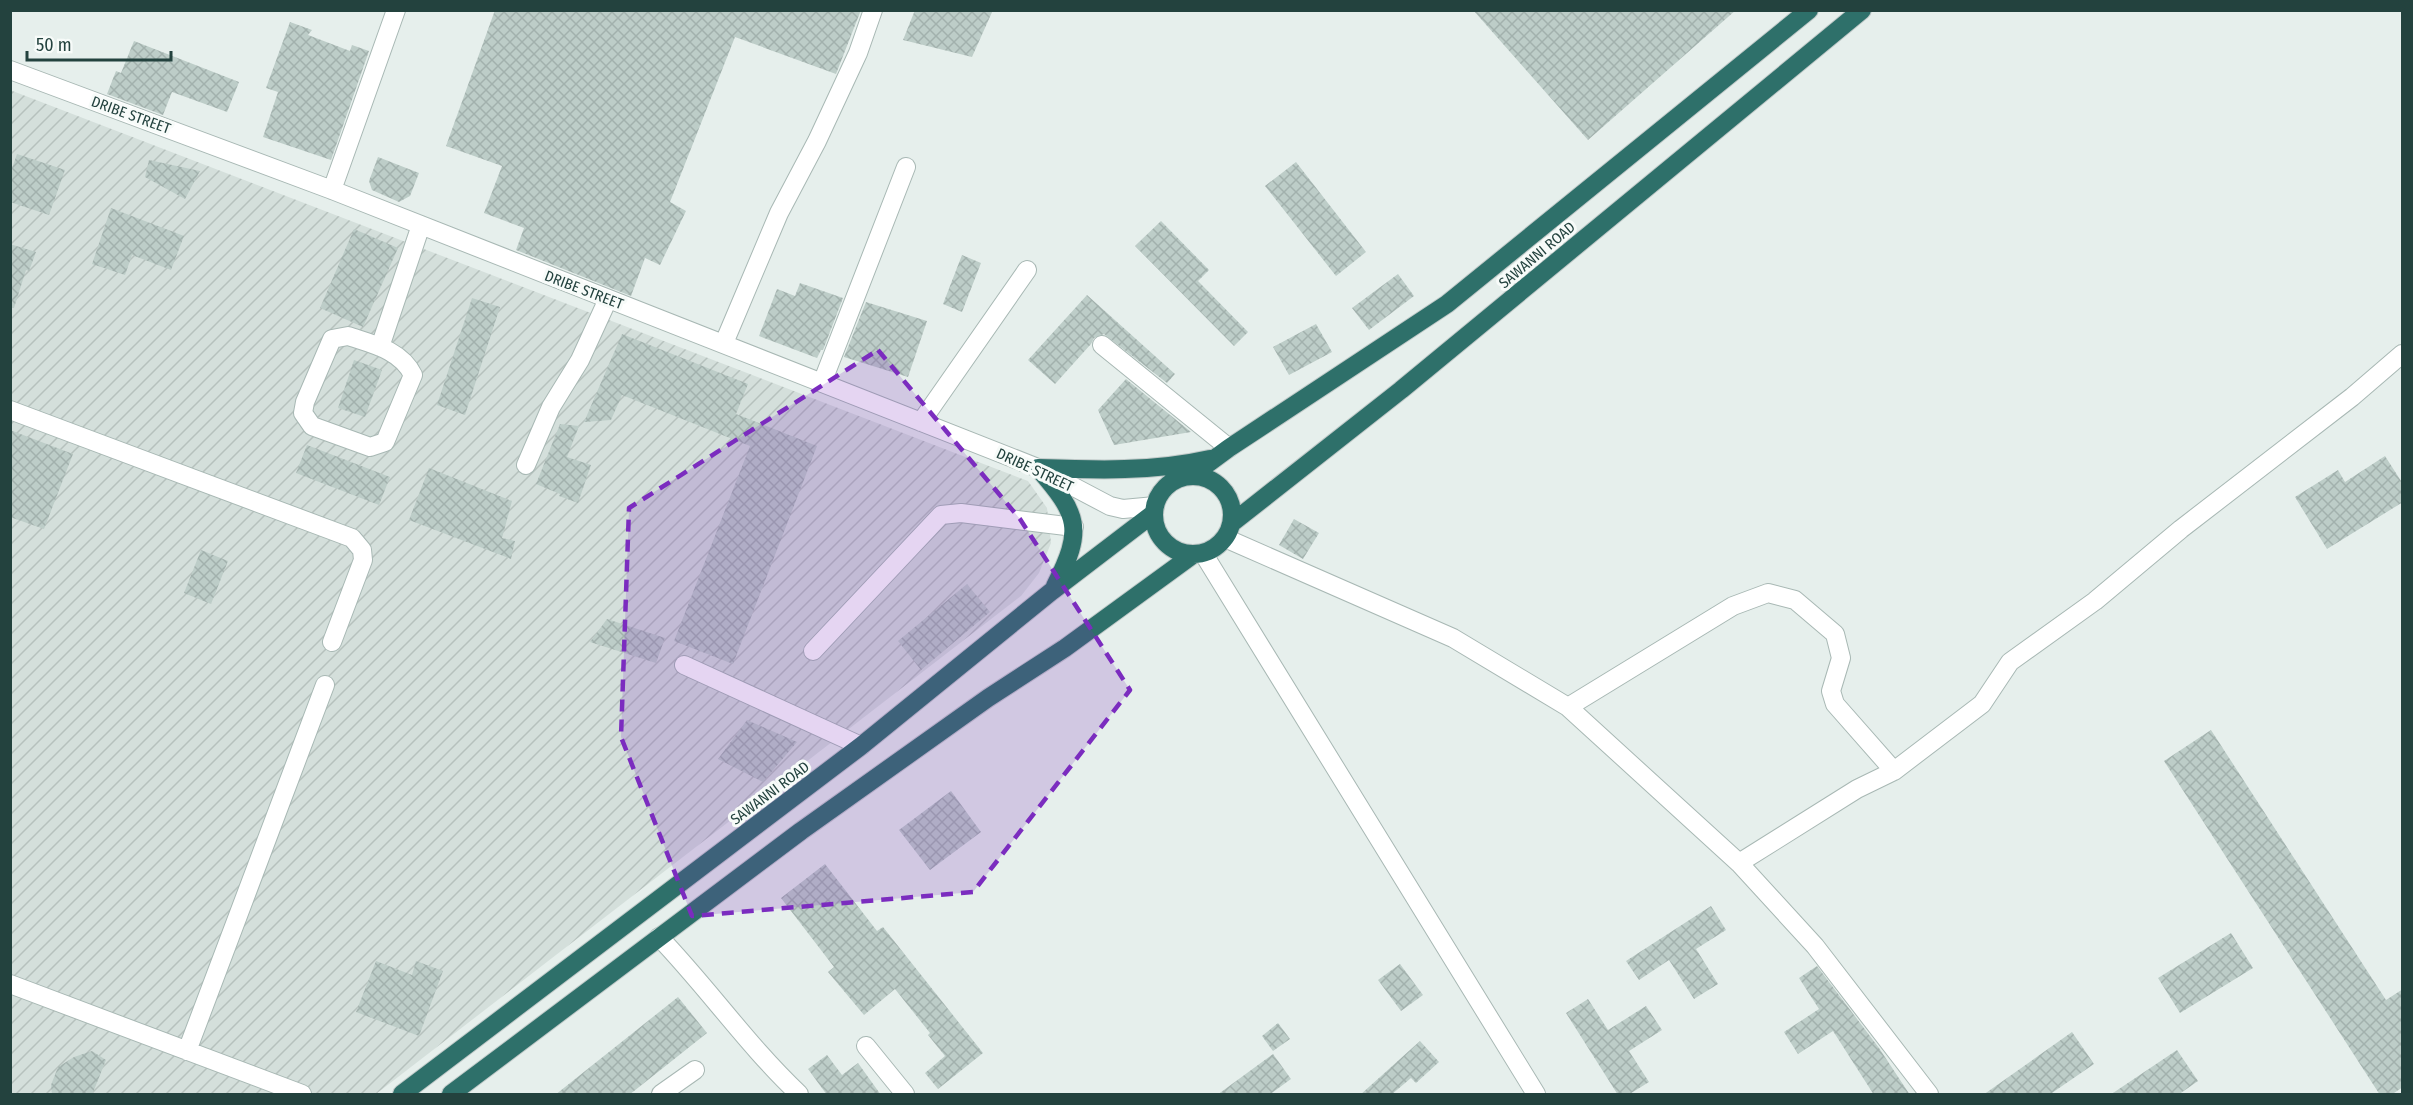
<svg xmlns="http://www.w3.org/2000/svg" width="2413" height="1105" font-family="'Fira Sans Condensed',sans-serif">
<defs>
<pattern id="industrial-furrows" width="10" height="10" patternUnits="userSpaceOnUse" patternTransform="scale(1.5)"><rect width="10" height="10" fill="#d4dfdb"/><path d="M-1 1l2-2M0 10L10 0M9 11l2-2" fill="none" stroke="#b6c1bd"/></pattern>
<pattern id="building-cross-hatch" width="8" height="8" patternUnits="userSpaceOnUse" patternTransform="scale(1.5)"><rect width="8" height="8" fill="#bdcdc8"/><path d="M0 0l8 8M0 8l8-8" fill="none" stroke="#a2b1ad"/></pattern>
</defs>
<rect width="100%" height="100%" fill="#e6efec"/>
<path fill="url(#industrial-furrows)" d="M10,90L1028,481L1047,508L1051,543L1039,573L1021,596L376,1094H11Z"/>
<path fill="url(#building-cross-hatch)" d="M495,10H861L836,74L735,37L670,202L686,211L660,265L645,258L631,296L516,250L524,228L484,213L502,166L446,146Z
M915,10H993L972,57L903,40Z
M1473,10H1736L1588,140Z
M290,22L312,30L308,35L350,51L352,45L369,51L331,160L263,137L278,92L266,88Z
M134,41L239,82L227,112L172,92L163,115L107,94L116,71L121,73Z
M17,154L65,170L49,215L10,202V174Z
M378,157L419,173L410,196L399,202L372,190L369,181Z
M149,160L200,171L185,199L145,177Z
M1296,162L1366,252L1336,276L1265,186Z
M111,208L184,236L171,270L132,255L125,275L92,264Z
M1161,221L1209,270L1198,281L1248,332L1234,346L1135,246Z
M354,229L398,248L363,327L320,308Z
M10,244L36,252L29,271L26,270L14,308H10Z
M962,255L981,263L962,312L943,304Z
M1398,274L1414,296L1369,330L1352,308Z
M800,283L843,298L823,350H821L817,358L759,336L777,289L795,296Z
M1087,295L1175,374L1167,383L1104,334L1094,338L1091,344L1055,384L1028,360Z
M472,298L500,307L465,415L437,405Z
M866,302L927,321L908,377L844,357Z
M1316,324L1332,352L1289,375L1273,347Z
M622,334L748,384L736,414L817,446L733,664L674,641L750,446L622,395L611,420L584,422Z
M354,360L382,370L365,417L338,408Z
M1126,379L1191,432L1114,445L1098,410Z
M560,424L579,426L567,457L591,465L578,503L559,496L560,494L536,484Z
M10,430L73,454L44,529L10,517Z
M307,445L390,477L379,505L296,473Z
M2385,456L2403,484V502L2327,549L2295,497L2338,470L2345,482Z
M429,468L512,501L502,538L515,541L511,559L409,520Z
M1294,519L1319,533L1303,559L1279,545Z
M201,550L228,561L211,604L184,593Z
M967,584L990,612L921,670L898,641Z
M607,619L665,638L656,663L590,642Z
M747,720L797,742L763,782L718,759Z
M2211,730L2386,1000L2403,989V1087L2391,1095H2380L2164,761Z
M951,791L981,832L930,870L899,830Z
M825,864L877,931L883,927L983,1053L938,1089L925,1073L945,1056L928,1035L930,1033L895,989L864,1015L828,972L834,967L781,898Z
M1711,906L1726,930L1696,949L1718,984L1694,999L1669,960L1639,980L1626,961Z
M2231,933L2253,968L2180,1013L2158,978Z
M376,961L412,975L416,961L443,971L419,1036L356,1012Z
M1400,964L1423,995L1401,1011L1378,980Z
M1817,966L1879,1048L1910,1095H1874L1833,1031L1798,1054L1784,1032L1819,1009L1799,978Z
M678,997L707,1033L629,1095H555Z
M1588,999L1608,1030L1646,1006L1662,1030L1629,1051L1649,1082L1628,1095H1618L1566,1013Z
M1278,1023L1290,1039L1273,1051L1262,1036Z
M2072,1032L2094,1064L2049,1095H1983Z
M1420,1041L1439,1062L1416,1083L1411,1078L1391,1095H1360Z
M2177,1050L2198,1081L2178,1095H2110Z
M92,1051L106,1060L92,1095H52L51,1085L58,1067L74,1057Z
M1273,1054L1291,1079L1269,1095H1217Z
M827,1055L842,1075L858,1063L881,1095H827L808,1069Z"/>
<g fill="none" stroke-linecap="round" stroke-linejoin="round">
<g stroke="#a8b8b4" stroke-width="20">
<path id="minor" d="M10,70L332,190L1038,468L1110,506L1123,509L1155,506
M332,190L396,10
M348,336C372,344 401,350 413,375L385,442L370,447L312,426L303,413L305,402L332,339Z
M724,343L779,213L817,141L858,53L873,10
M1102,345L1229,448
M380,347L421,225
M822,383L906,167
M10,410L352,538L362,550L363,560L332,642
M921,422L1027,270
M526,465L551,407L580,360L608,299
M1225,538L1453,638L1568,707L1739,863L1815,946L1929,1094
M1203,553L1536,1094
M813,651L941,515L961,513L1074,527
M684,665L861,746
M1568,707L1733,606L1768,593L1795,600L1835,634L1841,658L1831,691L1835,704L1894,771
M1739,863L1857,789L1894,771L1982,704L2010,662L2095,601L2181,529L2352,397L2402,354
M659,937C708,988 748,1046 799,1094
M10,984L302,1094
M866,1046L905,1094
M187,1051L325,685
M661,1094L695,1070"/>
</g>
<g stroke="#c1cac9" stroke-width="20">
<path id="highway" d="M1038,468C1096,470 1153,472 1210,459
M1038,468C1079,515 1084,529 1055,586
M1191,476L1229,448L1447,304L1809,10
M1154 515a39 39 0 1 1 78 0a39 39 0 1 1-78 0Z
M1232,523L1401,390L1862,10
M402,1094L861,746L1052,591L1154,513
M451,1094L801,831L988,698L1065,648L1194,554"/>
</g>
<use href="#minor" stroke="#fff" stroke-width="18"/>
<use href="#highway" stroke="#2e706a" stroke-width="18"/>
</g>
<path fill="#7b2cbf" fill-opacity="0.2" stroke="#7b2cbf" stroke-width="4.5" stroke-dasharray="12 8" stroke-linejoin="round" d="M878,350L1020,519L1130,690L973,892L692,916L621,737L629,508Z"/>
<g text-anchor="middle" stroke-width="6" stroke-linejoin="round" paint-order="stroke">
<g font-size="15" fill="#23423e" stroke="#f7fbf9">
<text transform="translate(131 115) rotate(20)" y="5">DRIBE STREET</text>
<text transform="translate(1537 255) rotate(-40)" y="5">SAWANNI ROAD</text>
<text transform="translate(584 290) rotate(21)" y="5">DRIBE STREET</text>
<text transform="translate(1035 470) rotate(25)" y="5">DRIBE STREET</text>
<text transform="translate(770 793) rotate(-37)" y="5">SAWANNI ROAD</text>
</g>
</g>
<rect width="2413" height="1105" fill="none" stroke="#23423e" stroke-width="24"/>
<path d="M27 51v9h144v-9" fill="none" stroke="#23423e" stroke-width="3"/>
<text x="36" y="51" font-size="18" fill="#23423e" stroke="#f7fbf9" stroke-width="4.5" paint-order="stroke">50 m</text>
</svg>
